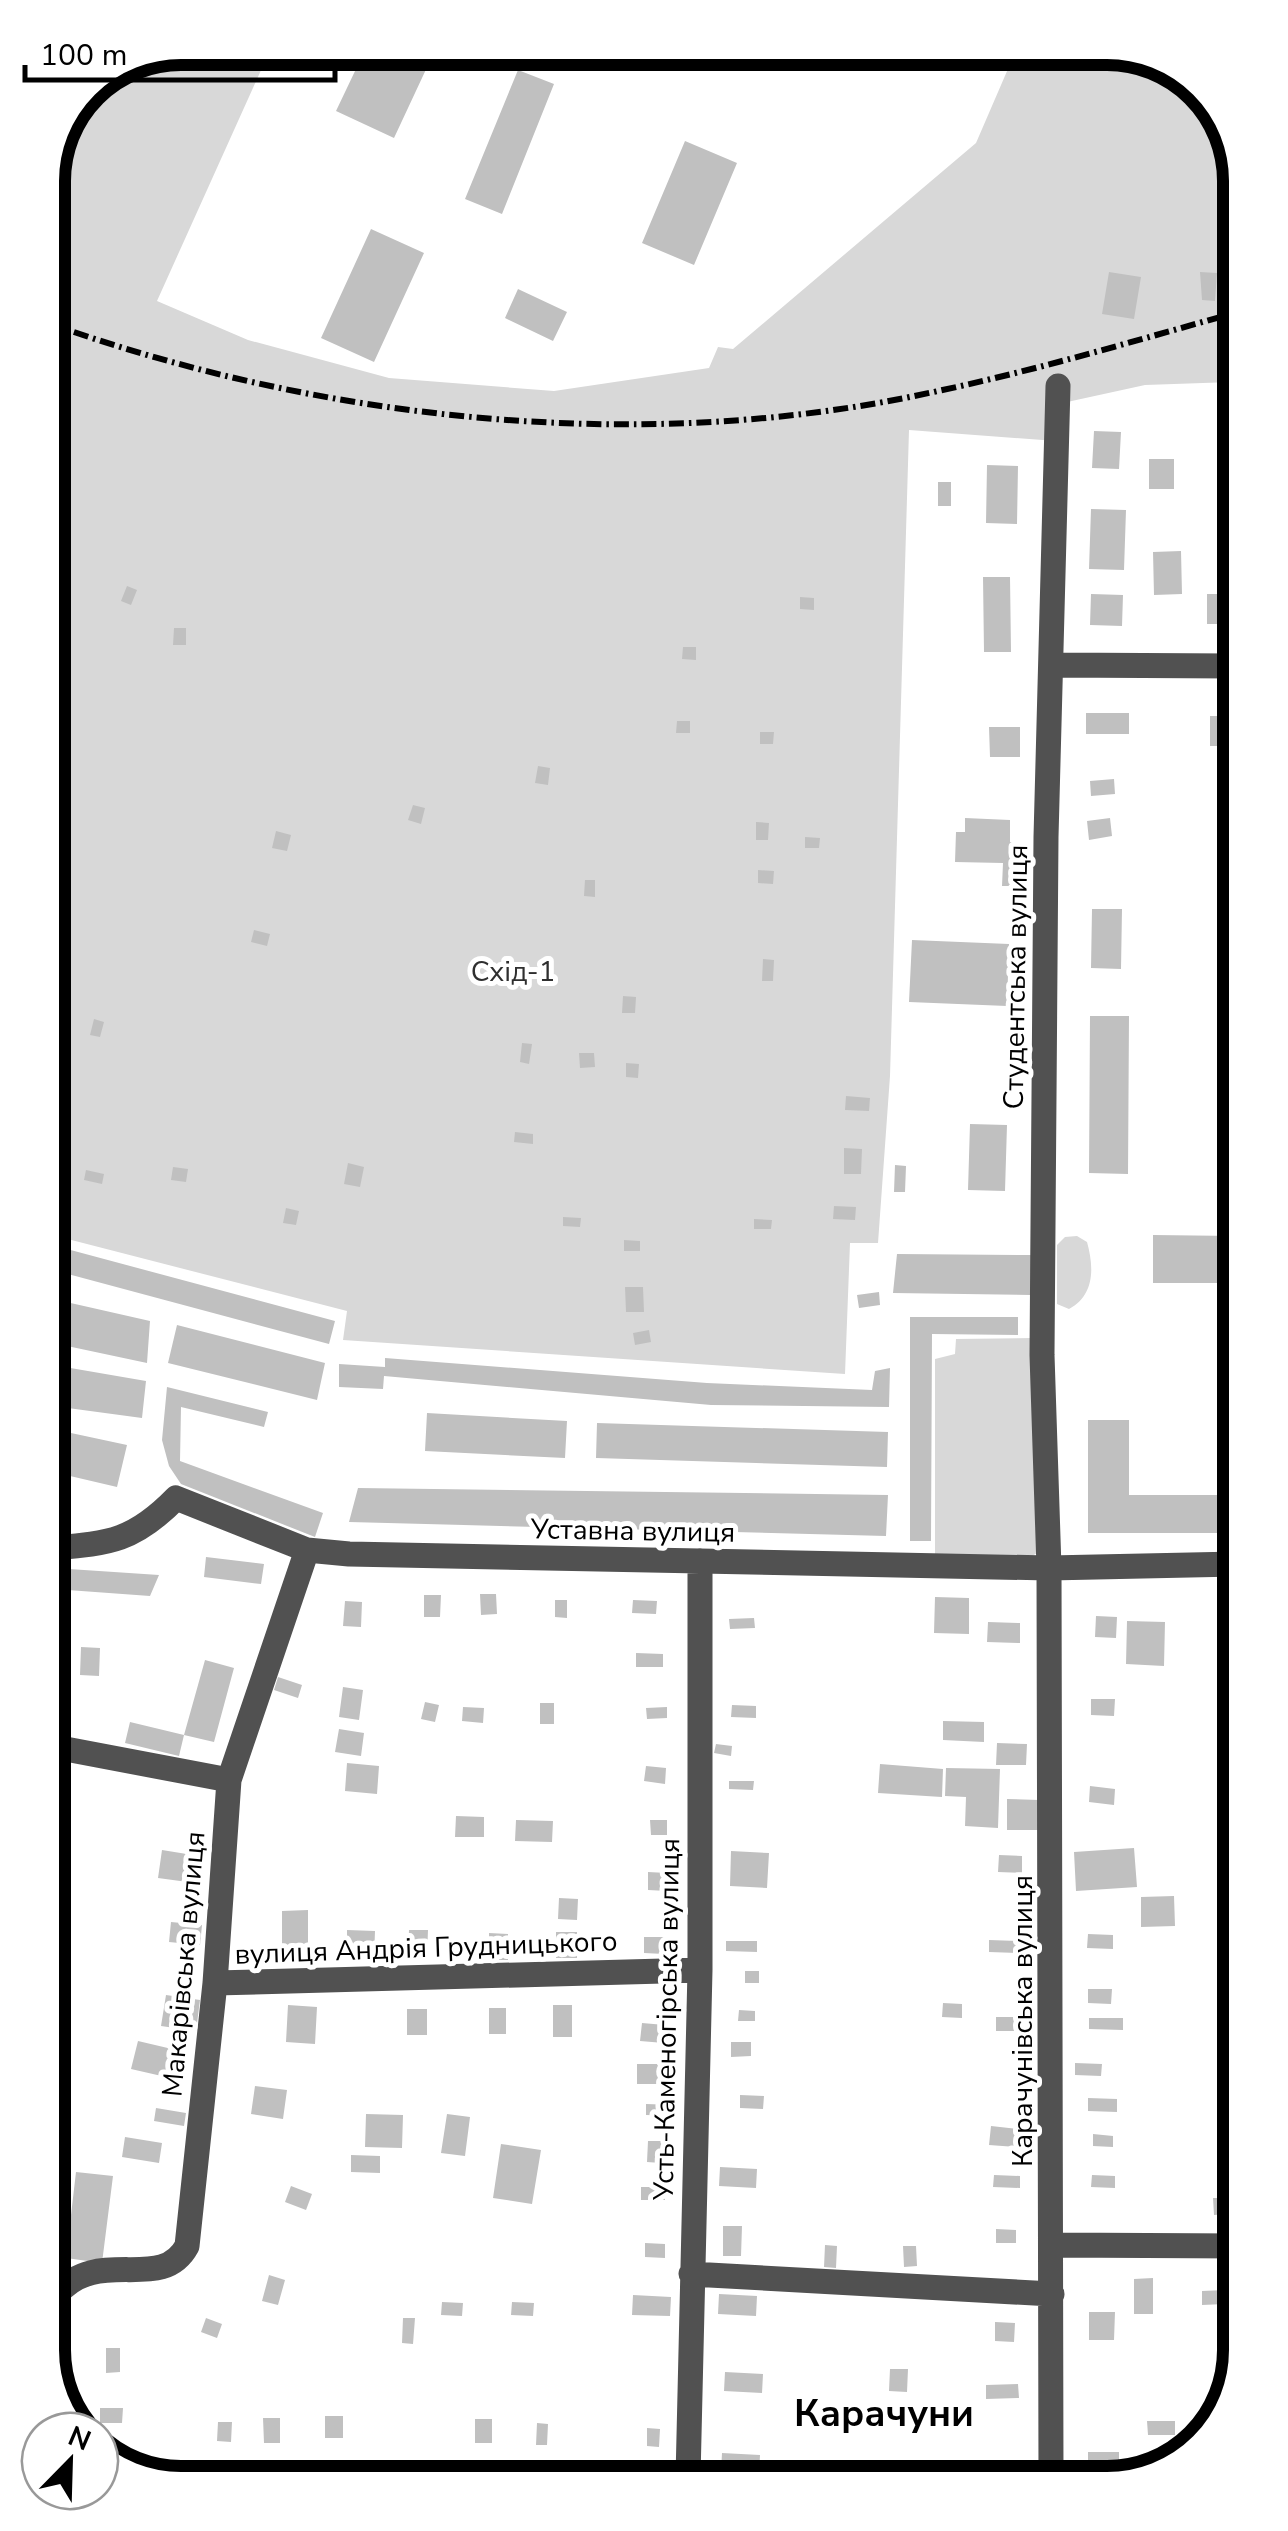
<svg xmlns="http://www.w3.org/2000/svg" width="1288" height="2531" font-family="'Nunito Sans',sans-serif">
<rect width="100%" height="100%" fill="#fff"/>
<path fill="#d8d8d8" d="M181,48H271L157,301L248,340L389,378L554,391L709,368L718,347L733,349L976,143L1017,48H1116L1188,75L1231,130L1232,382L1145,385L1058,404L1056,441L909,430L890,1076L878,1243H850L845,1374L343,1340L347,1311L52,1235L48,173L87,86Z
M1077,1236L1087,1242C1094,1267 1095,1295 1069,1309L1057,1304V1245L1065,1237Z
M1033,1338L1037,1553L1029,1558L935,1556V1359L955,1354L956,1339Z"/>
<path fill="#c0c0c0" d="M366,48H436L394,138L336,111Z
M621,48H660L652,67L619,53Z
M518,70L554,84L502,214L465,199Z
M685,141L737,163L694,265L642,243Z
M371,229L424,253L374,362L321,338Z
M1109,272L1141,277L1134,319L1102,314Z
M1200,272L1217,273L1215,301L1202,300Z
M518,289L567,312L553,341L505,318Z
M1094,431L1121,432L1119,469L1092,468Z
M1149,459H1174V489H1149Z
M987,465L1018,466L1017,524L986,523Z
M938,482H951V506H938Z
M1091,509L1126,510L1124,570L1089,569Z
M1181,551L1182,594L1154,595L1153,552Z
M983,577H1010L1011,652H984Z
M127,586L137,590L131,605L121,601Z
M1091,594L1123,595L1122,626L1090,625Z
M1207,594H1231V624H1207Z
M800,597L814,598V610L800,609Z
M51,615L71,616V628L50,627Z
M174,628H186V645H173Z
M683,647H696V660L682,659Z
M1086,713H1129V734H1086Z
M1210,716H1233V746H1210Z
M677,721H690V733H676Z
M989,727H1020V757H990Z
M760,732H774L773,744H760Z
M538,766L550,768L548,785L535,783Z
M1114,779L1115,794L1091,796L1090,781Z
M413,805L425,808L421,824L408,820Z
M965,818L1010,820V842H1025L1023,886H1002L1003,863L955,862L956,832H965Z
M1110,818L1112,836L1089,840L1087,821Z
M756,822L769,823L768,840H756Z
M1217,823H1234V861H1218Z
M276,831L291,835L287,851L272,848Z
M805,837L820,838L819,848H805Z
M758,870L774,871L773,884L758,883Z
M585,880H595V897L584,896Z
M1227,898H1234V935L1227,936Z
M1092,909H1122L1121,969L1091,968Z
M254,930L270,934L267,946L251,942Z
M912,940L1009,944L1007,1006L909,1002Z
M763,959L774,960L773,981H762Z
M623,996L636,997L635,1013H622Z
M1090,1016H1129L1128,1174L1089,1173Z
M94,1019L104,1022L100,1037L90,1035Z
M522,1043L532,1044L529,1064L520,1062Z
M579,1053H594L595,1067L580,1068Z
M626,1063L639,1064L638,1078L626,1077Z
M846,1096L870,1098L869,1111L845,1110Z
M970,1124L1007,1125L1005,1191L968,1190Z
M515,1132L533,1134V1144L514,1142Z
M844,1148L862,1149L861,1174H844Z
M348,1163L364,1167L360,1187L344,1184Z
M895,1165L906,1166L905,1192H894Z
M173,1167L188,1169L186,1182L171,1180Z
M86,1170L104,1174L102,1184L84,1180Z
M834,1206L856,1207L855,1220L833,1219Z
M286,1208L299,1211L296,1225L283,1223Z
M563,1217L581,1218L580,1227L563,1226Z
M754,1219L772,1220L771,1229H754Z
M1153,1235L1236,1236V1283H1153Z
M624,1240L640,1241V1251H624Z
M52,1245L335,1321L329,1344L53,1270Z
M897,1254L1031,1255V1295L893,1293Z
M625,1287H643L644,1312H626Z
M879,1292L880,1305L859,1308L857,1295Z
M53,1299L150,1321L147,1363L53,1343Z
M910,1317H1018V1335L932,1334L931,1541H910Z
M177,1325L325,1363L317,1400L168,1363Z
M649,1330L651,1342L635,1345L633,1333Z
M385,1358L707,1383L872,1390L875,1371L890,1368L889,1407L711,1405L384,1376L383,1389L339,1387V1364L385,1367Z
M53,1365L146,1381L142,1418L53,1406Z
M167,1387L268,1412L264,1427L181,1407L180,1461L323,1513L315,1537L181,1484L169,1466L162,1440Z
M427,1413L567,1421L565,1458L425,1451Z
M1088,1420H1129V1495H1237V1533H1088Z
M597,1423L888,1432L887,1467L596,1458Z
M71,1433L127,1445L117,1487L53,1472V1451L66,1454Z
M358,1488L888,1495L886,1536L349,1522Z
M206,1557L264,1564L261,1584L204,1577Z
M54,1568L159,1575L150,1596L54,1589Z
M480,1594H496L497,1614L481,1615Z
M424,1595H441L440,1617H424Z
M935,1597L969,1598V1634L934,1633Z
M555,1600H567V1618L555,1617Z
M633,1600L657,1601L656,1614L632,1613Z
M345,1601L362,1602L361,1627L343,1626Z
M1096,1616L1117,1617L1116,1638L1095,1637Z
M754,1618L755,1628L730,1629L729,1619Z
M1127,1621L1165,1622L1164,1666L1126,1664Z
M988,1622L1020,1623V1643L987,1642Z
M81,1647L100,1648L99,1676L80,1675Z
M636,1653L663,1654V1667H636Z
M205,1660L234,1668L214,1742L184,1735Z
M278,1677L302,1685L298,1698L274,1690Z
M343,1687L363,1690L359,1720L339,1717Z
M1091,1699H1115L1114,1716L1091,1715Z
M425,1702L439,1705L435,1722L421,1719Z
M540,1703H554V1724H540Z
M732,1705L756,1706V1718L731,1717Z
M463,1707L484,1708L483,1723L462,1721Z
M667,1707V1718L647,1719L646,1708Z
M943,1721L984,1722V1742L943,1740Z
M130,1722L184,1735L179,1756L125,1743Z
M339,1729L364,1733L361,1756L335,1752Z
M997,1743L1027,1744L1026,1765H996Z
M716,1744L732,1746L731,1756L714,1753Z
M347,1763L379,1766L377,1794L345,1791Z
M880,1764L943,1769L942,1797L878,1793Z
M646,1766L666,1768L665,1784L644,1781Z
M946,1768L1000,1769L998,1828L965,1826L966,1797L945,1796Z
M729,1781H754L753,1790L729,1789Z
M1090,1786L1115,1789L1114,1805L1089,1802Z
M1007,1799L1039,1800V1830H1007Z
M456,1816L484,1817V1837H455Z
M516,1820L553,1821L552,1842L515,1841Z
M650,1820H667V1835H651Z
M1134,1848L1137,1887L1076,1891L1074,1852Z
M162,1850L199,1856L195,1883L158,1878Z
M731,1851L769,1853L767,1888L730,1886Z
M999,1855L1022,1856V1873L998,1872Z
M648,1872L667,1873V1891L648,1890Z
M1174,1896L1175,1926L1141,1927V1897Z
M559,1898L578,1899L577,1920L558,1919Z
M308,1910V1953H282V1911Z
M171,1922L202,1925L200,1945L169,1942Z
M347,1930L375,1931L374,1958H347Z
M409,1930H428L427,1956H408Z
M556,1932H577V1958H556Z
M489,1933L508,1934V1960H489Z
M1088,1934L1113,1935V1949L1087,1948Z
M644,1937H665L664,1954L644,1953Z
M989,1940L1020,1941V1953L989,1952Z
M726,1941H757V1952L726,1951Z
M745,1971H759V1983H745Z
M1088,1989H1112L1111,2004L1088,2003Z
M166,1995L200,2000L196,2031L161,2026Z
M943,2003L962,2004V2018L942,2017Z
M288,2005L317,2007L315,2044L286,2042Z
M553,2005H572V2037H553Z
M489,2008H506V2034H489Z
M407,2009H427V2035H407Z
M739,2010L755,2011V2021H738Z
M996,2017H1016L1015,2031H996Z
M1089,2018H1123V2030L1089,2029Z
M642,2023L665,2025L664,2043L640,2041Z
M138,2041L172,2049L166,2077L131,2069Z
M731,2042H751V2056L731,2057Z
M1075,2063L1102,2064L1101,2076L1075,2075Z
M637,2064H667V2084H637Z
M255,2086L287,2090L283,2119L251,2114Z
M740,2095L764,2096L763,2109L740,2108Z
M1088,2098L1117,2099V2112L1088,2111Z
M646,2104L675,2105L674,2116L646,2115Z
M156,2108L186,2113L184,2126L154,2121Z
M366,2114L403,2115L402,2148L365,2147Z
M447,2114L470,2117L465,2156L441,2153Z
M991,2126L1018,2129L1016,2147L989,2145Z
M1093,2134L1113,2136V2147L1093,2146Z
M125,2137L162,2143L159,2163L122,2157Z
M648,2141H662L661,2163L647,2162Z
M501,2144L541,2150L532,2204L493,2198Z
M351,2155L380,2156V2173L351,2172Z
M720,2167L757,2169L756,2188L719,2186Z
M76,2172L113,2176L102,2263L66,2258Z
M994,2175L1020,2176V2188L993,2187Z
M1092,2175L1115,2176V2188L1091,2187Z
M291,2186L312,2194L306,2210L285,2202Z
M641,2187H665V2200H641Z
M1213,2198H1225L1226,2214L1214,2215Z
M723,2226H742L741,2256H723Z
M996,2229L1016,2230V2243H996Z
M645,2243L665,2244V2258L645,2257Z
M825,2245L837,2246L836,2268L824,2267Z
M903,2246H916L917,2266L904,2267Z
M269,2275L285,2280L278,2305L262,2301Z
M1153,2278V2314H1134V2279Z
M1225,2290V2304L1202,2305V2291Z
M719,2294L757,2296L756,2316L718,2314Z
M633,2295L671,2297L670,2316L632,2315Z
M442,2302L463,2303L462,2316L441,2315Z
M512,2302L534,2303L533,2316L511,2315Z
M1089,2312H1115L1114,2340H1089Z
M206,2318L222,2324L217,2338L201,2332Z
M403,2318H415L413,2344L402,2343Z
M995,2322L1015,2323L1014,2342L995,2341Z
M106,2348H120V2372L106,2373Z
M890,2369H908L907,2392L889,2391Z
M725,2372L763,2374L762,2393L724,2391Z
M1018,2384L1019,2398L986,2399V2385Z
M100,2408H123L122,2423H100Z
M325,2416H343V2438H325Z
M263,2418H280V2443H264Z
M475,2419H492V2443H475Z
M1147,2421H1175V2435H1148Z
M218,2422H232L231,2442L217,2441Z
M537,2423L548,2424L547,2445H536Z
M647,2428L660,2429L659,2447L647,2446Z
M1088,2452H1119V2464H1088Z
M722,2453L760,2455L759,2475L721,2472Z"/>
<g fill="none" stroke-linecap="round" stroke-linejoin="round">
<path stroke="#515151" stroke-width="25" d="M1053,665L1233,666
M54,1548C110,1543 134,1541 176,1498L307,1550L349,1554L1049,1568L1237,1564
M55,1747L229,1780
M215,1983L700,1970
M1053,2245L1240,2246
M691,2274L1052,2294
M57,2294C99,2245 161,2294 187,2246L215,1983L229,1780L307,1550
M1051,2475L1049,1568L1042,1355L1046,837L1058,386
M688,2478L700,1970V1561
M166,2481L177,2483"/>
<path stroke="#000" stroke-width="6" stroke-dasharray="15 5 2.5 5" stroke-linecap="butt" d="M48,323C326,422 648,456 938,391C1037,370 1134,341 1231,314"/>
</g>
<g text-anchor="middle" stroke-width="10" stroke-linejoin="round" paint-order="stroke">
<g font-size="28" fill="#2f2f2f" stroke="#fff">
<text x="513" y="981">Схід-1</text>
</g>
<g font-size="28" fill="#000" stroke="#fff">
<text transform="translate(1015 977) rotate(-89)" y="10">Студентська вулиця</text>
<text transform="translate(633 1530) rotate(1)" y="10">Уставна вулиця</text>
<text transform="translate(426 1947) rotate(-2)" y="10">вулиця Андрія Грудницького</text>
<text transform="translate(183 1964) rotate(-85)" y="10">Макарівська вулиця</text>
<text transform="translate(666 2019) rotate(-89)" y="10">Усть-Каменогірська вулиця</text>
<text transform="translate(1022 2021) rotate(-90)" y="10">Карачунівська вулиця</text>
</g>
<g font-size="38" font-weight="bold" fill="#000" stroke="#fff">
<text x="884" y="2426">Карачуни</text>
</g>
</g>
<path d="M0 0H1288V2531H0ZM181 65H1107A116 116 0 0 1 1223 181V2350A116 116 0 0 1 1107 2466H181A116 116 0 0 1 65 2350V181A116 116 0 0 1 181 65Z" fill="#fff" fill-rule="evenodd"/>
<path fill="none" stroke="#000" stroke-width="12" d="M181 65H1107A116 116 0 0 1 1223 181V2350A116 116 0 0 1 1107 2466H181A116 116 0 0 1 65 2350V181A116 116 0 0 1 181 65Z"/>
<g transform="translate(70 2461) rotate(23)"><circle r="48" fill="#ffffff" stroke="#999999" stroke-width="2.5"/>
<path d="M0-8L18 38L0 25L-18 38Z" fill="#000000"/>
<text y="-15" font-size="28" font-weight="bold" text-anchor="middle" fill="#000000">N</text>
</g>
<path d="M25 65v15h310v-15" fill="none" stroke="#000000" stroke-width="5"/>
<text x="40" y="65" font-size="30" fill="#000000" stroke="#ffffff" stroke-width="8" paint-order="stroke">100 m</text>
</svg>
